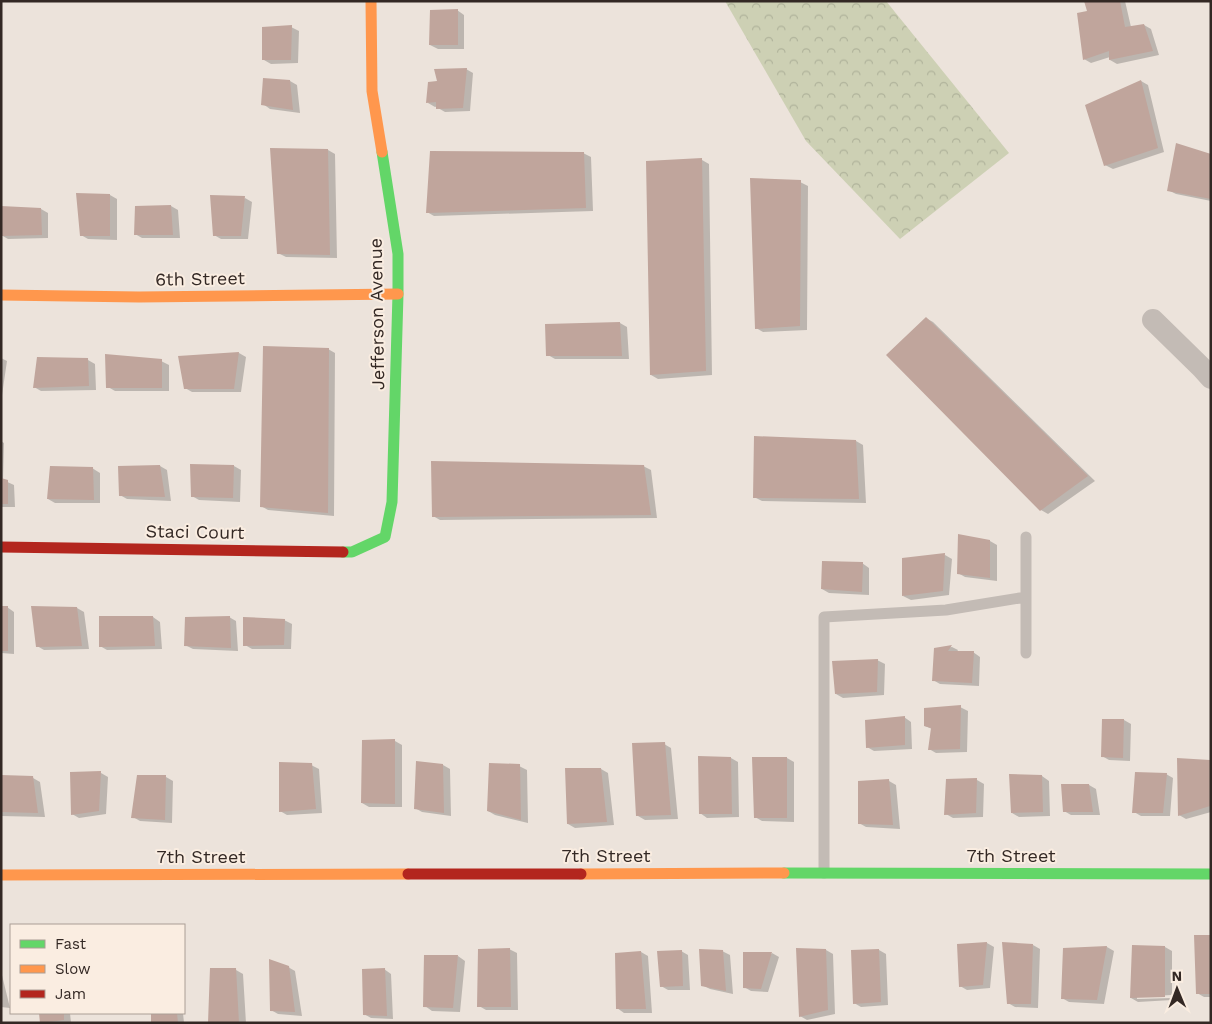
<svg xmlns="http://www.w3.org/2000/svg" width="1212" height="1024" font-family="'Work Sans',sans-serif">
<defs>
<pattern id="forest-crowns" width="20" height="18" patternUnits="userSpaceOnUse" patternTransform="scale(1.25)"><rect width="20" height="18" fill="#cdd0b4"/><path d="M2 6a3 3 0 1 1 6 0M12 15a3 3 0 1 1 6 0" fill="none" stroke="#b0b39b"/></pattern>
</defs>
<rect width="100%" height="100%" fill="#ece3db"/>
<path fill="url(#forest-crowns)" d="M725,1H886L1009,153L900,239L806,141Z"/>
<path fill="#0003" fill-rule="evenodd" d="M1085,1H1125L1131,27L1144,25L1151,29L1159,55L1117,64L1110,60V57L1091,63L1084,59L1089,12Z
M457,10L464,15V49H438L430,45Z
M291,27L299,31L298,63L271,64L264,60Z
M466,69L473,73L470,111L445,112L438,108V106L435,107L428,103L438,83Z
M290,81L297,85L300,113L270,109L263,104Z
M1141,81L1148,85L1164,152L1113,169L1105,165Z
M328,150L335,154L337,258L286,257L278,253Z
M583,153L591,157L593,211L434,216L427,212Z
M1211,155V201L1176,194L1168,190Z
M702,160L709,164L712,375L658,379L651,375Z
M800,182L808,186L807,330L763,332L756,328Z
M110,195L117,199V240L88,239L81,235Z
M245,198L252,202L248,239H221L214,235Z
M171,206L178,210L180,238H142L135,234Z
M41,209L48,213V238L8,239L1,235Z
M926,318L933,322L1095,481L1048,514L1041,510L888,355Z
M620,323L627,327L629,359H555L548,355Z
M328,349L335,353L334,516L268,510L261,506Z
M239,353L246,357L241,392H192L185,388Z
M1,358L7,361L1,402Z
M88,360L95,364L96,390L41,391L34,387Z
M161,361L169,365V391H115L108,387Z
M1,441L4,443L3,480L14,485L15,507H1Z
M856,441L863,445L866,503L762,501L754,497Z
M160,466L167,470L171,501L127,499L120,495Z
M191,466H234L241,470L240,502L199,500L192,496Z
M643,466L651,470L657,518L440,520L433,516Z
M92,468L100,473V503H55L48,499Z
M990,541L997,545V581L965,577L958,573Z
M945,555L952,559L949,595L911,600L903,596Z
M862,563L869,568V595L829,593L822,589Z
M1,607H7L14,612V654L1,653Z
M77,608L84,612L89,649L44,650L37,646Z
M153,617L160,622L162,649L107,650L100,646Z
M229,617L236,621L238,651L193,649L185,645Z
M284,620L292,624L291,649H252L245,645Z
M952,647L958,650L957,652H973L980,657L979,686L940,684L933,680L935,649Z
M877,660L885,664L884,695L843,698L836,694Z
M960,707L968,711L967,752L936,753L929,749L932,729L925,726Z
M904,717L911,722L912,749L874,751L867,747Z
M1124,720L1131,724L1130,761L1109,760L1102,756L1104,721Z
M395,741L402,745V807H369L362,803Z
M664,744L671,748L678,819L645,820L638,816Z
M731,758L738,762L739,817L707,818L700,813Z
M754,758H787L794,762V822L762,821L755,817Z
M1209,761L1211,762V812L1186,819L1179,815Z
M311,765L319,769L322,813L287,815L280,811Z
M443,765L450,769L451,816L422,812L415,808Z
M519,766L527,770L528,823L495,815L488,811Z
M601,769L608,773L614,825L575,828L568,824Z
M101,773L108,777L106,814L79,818L72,814L71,774Z
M1166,774L1173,778L1170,816H1141L1134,812Z
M1,776L33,778L40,782L45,817L1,816Z
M1042,776L1049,781L1050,816L1019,817L1012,813Z
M166,777L173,781L172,823L140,821L133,817Z
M947,780H977L984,784L983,817L953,818L946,814Z
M889,781L896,785L900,829L866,827L859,823Z
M1089,785L1096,789L1100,815H1071L1064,811Z
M1211,937V997H1204L1197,993Z
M987,943L994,947L990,988L967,990L960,986L958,945Z
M1033,945L1040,949L1038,1008L1015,1007L1008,1003Z
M1107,947L1114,951L1104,1004L1069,1002L1062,998L1064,949Z
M1165,947L1172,951V1000L1138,1002L1131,998ZM1171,995L1172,998L1137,999V997Z
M509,949L517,953L518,1010H486L479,1006Z
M826,950L833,954L835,1014L807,1020L800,1016Z
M879,950L886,954L888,1005L861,1007L854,1003Z
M681,951L688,955L690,990H668L661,986Z
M722,951L730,955L733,994L710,989L702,985Z
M641,952L648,956L652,1013H624L617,1008V954Z
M772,953L779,957L768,992L751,991L744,987Z
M458,956L465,961L460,1012L432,1011L425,1006Z
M288,967L295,971L302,1016L278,1014L271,1010Z
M384,969L391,974L393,1019L371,1018L364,1014Z
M236,970L243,974L246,1023H209Z
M1,971L10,1008L1,1007Z
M40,1013H70L71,1023H41Z
M152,1013H183L184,1023H152Z"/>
<path fill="#c0a59c" d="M1084,1H1120L1125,27L1144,24L1153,51L1109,60V51L1083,60L1077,13L1087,11Z
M458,9V45H429L430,10Z
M292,25L291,60H262V27Z
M467,68L463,108L436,109V102L426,103L428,82L437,81L434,69Z
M263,78L290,80L293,110L261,105Z
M1141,80L1158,148L1104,166L1085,105Z
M1176,143L1211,154V199L1167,191Z
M270,148L328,149L330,255L277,254Z
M430,151L584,152L586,208L426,213Z
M702,158L706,371L650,375L646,161Z
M750,178L801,180L800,326L755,329Z
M76,193L110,194V236H80Z
M210,195L245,196L241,236H213Z
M171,205L173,235H134L135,206Z
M1,206L41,208L42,235L1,236Z
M926,317L1088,476L1040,511L886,355Z
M620,322L622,356H546L545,324Z
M263,346L329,348L328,513L260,507Z
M239,352L234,389H184L178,356Z
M105,354L162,359V388H106Z
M37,357L88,358L89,386L33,388Z
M754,436L856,440L859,499L753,498Z
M431,461L644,465L651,515L432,517Z
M190,464L234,465L233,498L191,497Z
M160,465L165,497L119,496L118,466Z
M50,466L93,467L94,500L47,499Z
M1,478L8,480V504H1Z
M958,534L990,540V578L957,574Z
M945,553L943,591L902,596V558Z
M822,561L863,562L862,592L821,589Z
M1,606H8V651H1Z
M31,606L77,607L82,646L36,647Z
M99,616H153L155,646L99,647Z
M230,616L231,648L184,646L185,617Z
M243,617L285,619L284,645L243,646Z
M952,645L948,651H974L972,683L932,681L934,648Z
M878,659L877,692L835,694L832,661Z
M961,705L960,749L928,750L931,728L924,726V708Z
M905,716V745L866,748L865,720Z
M1102,719H1124L1123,758L1101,757Z
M395,739V804L361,803L362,740Z
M665,742L671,815L636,816L632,743Z
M698,756L731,757L732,814H699Z
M752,757H787V818H754Z
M1177,758L1210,760V806L1178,816Z
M416,761L443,764L444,813L414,809Z
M279,762L312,763L316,809L279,812Z
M489,763L520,764L521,820L487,811Z
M565,768H601L607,822L567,824Z
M101,771L99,811L71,815L70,772Z
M1135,772L1167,773L1163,813H1132Z
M1009,774L1042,775L1043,812L1011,813Z
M1,775L33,776L38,813L1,812Z
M137,775H166L165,820L131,818Z
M977,778L976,813L944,815L946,779Z
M889,779L893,825L858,824V781Z
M1061,784H1089L1093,812H1063Z
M1194,935H1211V994H1196Z
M987,942L983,985L959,987L957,944Z
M1002,942L1033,944L1031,1004H1007Z
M1132,945L1165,946V997L1130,998Z
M1107,946L1097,1000L1061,999L1063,948Z
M510,948L511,1007H477L478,949Z
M796,948L826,949L828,1010L799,1017Z
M699,949L723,950L726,991L701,986Z
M879,949L881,1002L853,1004L851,950Z
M682,950L683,986L660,987L657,951Z
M641,951L646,1009H616L615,953Z
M743,952H772L761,989L743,988Z
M424,955H458L453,1008L423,1007Z
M269,959L289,966L295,1012L270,1011Z
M210,968H236L239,1023H208Z
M385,968L387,1016L363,1015L362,969Z
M39,1013H64V1020L40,1023Z
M151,1013H177L178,1023H151Z"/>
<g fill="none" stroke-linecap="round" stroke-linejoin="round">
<path stroke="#c3bbb5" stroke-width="11" d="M1026,537V653
M824,873V617L946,610L1026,597"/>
<path stroke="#c3bbb5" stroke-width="22" d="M1153,320L1202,368L1211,378"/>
<path stroke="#63d668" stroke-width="11" d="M343,552H352L385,537L392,502L398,294V254L382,152
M784,873L1211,874"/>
<path stroke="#ff974d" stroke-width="11" d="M371,1L372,91L382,152
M1,295L139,297L398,294
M581,874L784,873
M1,875L408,874"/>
<path stroke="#b3261e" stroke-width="11" d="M1,547L343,552
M408,874H581"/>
</g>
<g text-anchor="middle" stroke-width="4" stroke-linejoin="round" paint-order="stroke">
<g font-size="18" fill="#332824" stroke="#faede1">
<text transform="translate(200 279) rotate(-1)" y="6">6th Street</text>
<text transform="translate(377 314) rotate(-91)" y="6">Jefferson Avenue</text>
<text transform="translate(195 532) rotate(1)" y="6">Staci Court</text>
<text x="606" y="862">7th Street</text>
<text x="1011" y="862">7th Street</text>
<text x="201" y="863">7th Street</text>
</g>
</g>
<rect width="1212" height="1024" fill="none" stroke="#332824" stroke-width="5"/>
<rect x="10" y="924" width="175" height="90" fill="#faede1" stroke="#aa9e95"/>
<rect x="20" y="940" width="25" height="8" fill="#63d668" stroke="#aa9e95"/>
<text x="55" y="949" font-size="15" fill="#332824">Fast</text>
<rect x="20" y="965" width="25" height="8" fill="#ff974d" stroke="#aa9e95"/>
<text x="55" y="974" font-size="15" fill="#332824">Slow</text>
<rect x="20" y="990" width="25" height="8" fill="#b3261e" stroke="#aa9e95"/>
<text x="55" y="999" font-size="15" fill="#332824">Jam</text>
<g transform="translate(1177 989) rotate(359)" stroke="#faede1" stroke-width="4" paint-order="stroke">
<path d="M0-4L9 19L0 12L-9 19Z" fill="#332824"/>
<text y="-8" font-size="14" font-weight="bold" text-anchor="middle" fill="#332824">N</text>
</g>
</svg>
